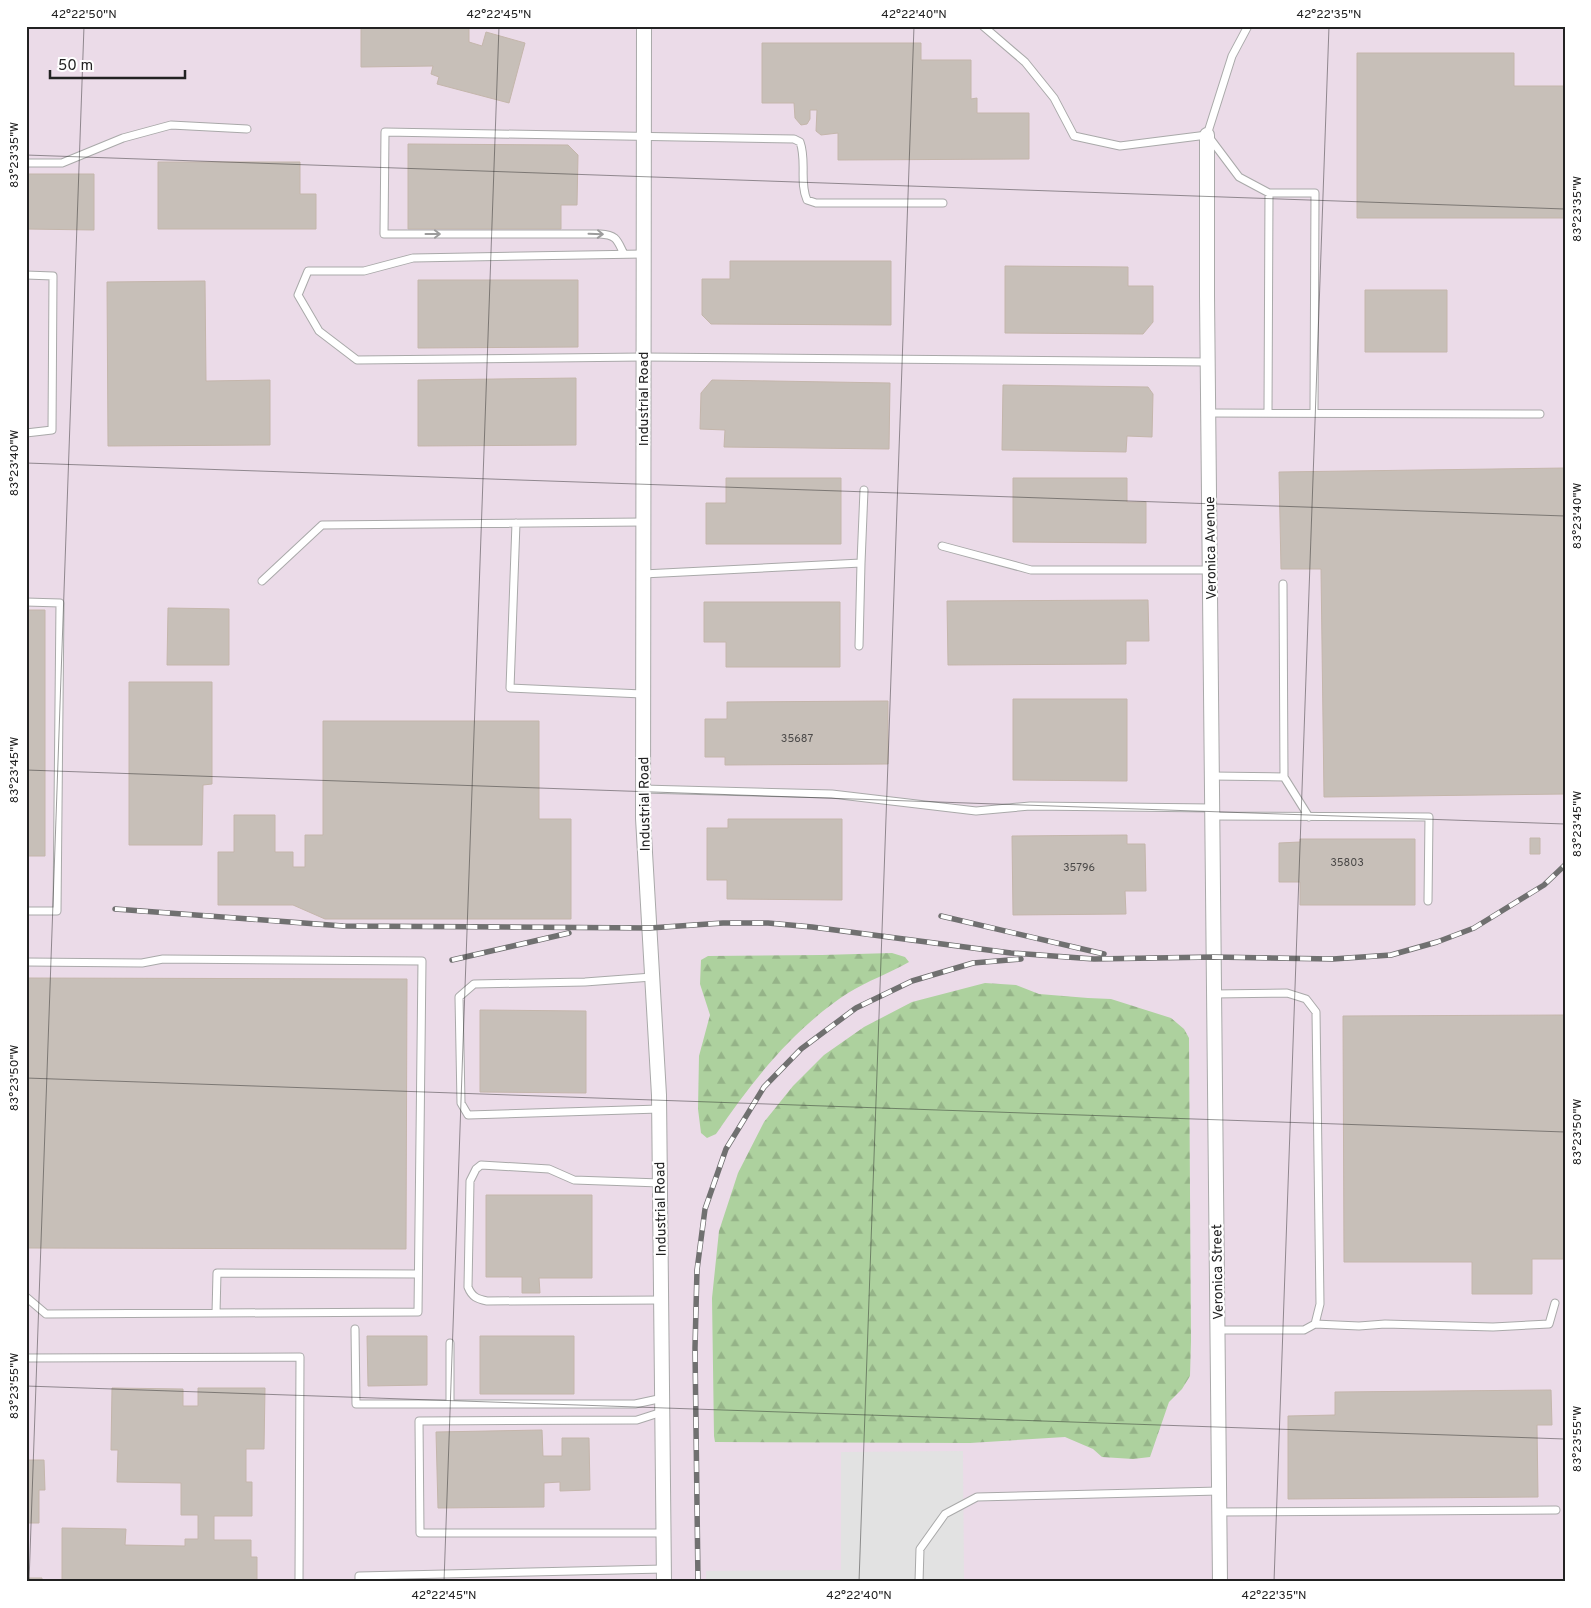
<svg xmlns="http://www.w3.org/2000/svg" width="1591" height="1608" font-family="Overpass,sans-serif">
<defs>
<pattern id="forest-firs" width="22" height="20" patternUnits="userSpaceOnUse" patternTransform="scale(1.25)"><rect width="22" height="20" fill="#add19e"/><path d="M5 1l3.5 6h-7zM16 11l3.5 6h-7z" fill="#95b388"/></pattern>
</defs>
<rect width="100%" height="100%" fill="#f2efe9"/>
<path fill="#ebdbe8" d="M26,26H1565V1582H26Z"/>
<path fill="url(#forest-firs)" d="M892,953L905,957L909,962C890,973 867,981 848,993C794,1028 752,1081 716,1134L707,1138L701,1133L698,1109L699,1056L710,1015L700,984L701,960L708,956L822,955Z
M985,983L1016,985L1039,994L1088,998L1111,999L1171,1018L1184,1029L1189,1038L1191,1341L1190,1376L1182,1389L1169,1402L1150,1457L1133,1459L1102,1457L1093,1449L1065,1437L970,1443L715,1442L714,1436L712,1298L719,1231L738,1173L764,1122L793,1086L824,1055L864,1027L912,1002Z"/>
<path fill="#e2e2e2" d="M963,1451L964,1582H706V1571L841,1570V1452Z"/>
<path fill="#c7bfb8" stroke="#c4b6ab" d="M361,26H469V42L482,46L486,32L525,43L509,103L437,84L439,77L431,74L433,66L361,67Z
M762,43H921V60H971V99L977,98V113H1029V159L838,160V133L821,135L816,131L817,110H810V119L807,124L801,125L795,118L794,103H762Z
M1357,53H1514V86H1565V218H1357Z
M408,144L568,145L578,155L577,205H561V229H408Z
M158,162H300V194H316V229H158Z
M26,174H94V230L26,229Z
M730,261H891V325L711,324L702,315V279H730Z
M1005,266L1128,267V286H1153V322L1143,334L1005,333Z
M418,280H578V347L418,348Z
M205,281L206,381L270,380V445L108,446L107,282Z
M1365,290H1447V352H1365Z
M576,378V445L418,446V380Z
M712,380L890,383L889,449L724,447L725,430L700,429L701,393Z
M1003,385L1148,387L1153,394L1152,437L1127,436L1126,452L1002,450Z
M1565,468V794L1324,797L1321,569H1281L1279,472Z
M726,478H841V544H706V503H726Z
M1013,478H1127V502H1146V543L1013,542Z
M1148,600L1149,641H1126V664L948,665L947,601Z
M704,602H840V667H726V642H704Z
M168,608L229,609V665H167Z
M26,610H45V856H26Z
M129,682H212V784L203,785L202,845H129Z
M1013,699H1127V781L1013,780Z
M888,701V764L725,765V757H705V719H727V702Z
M323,721H539V819H571V919H325L293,905H218V852H234V815H275V852H293V867H305V835H323Z
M728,819H842V900L727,899V880H707V828H728Z
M1127,835V844H1145L1146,891H1125L1126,914L1013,915L1012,836Z
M1530,838H1540V854H1530Z
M1300,839H1415V905H1300V882H1279V843L1300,842Z
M26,978L407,979L406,1249L26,1248Z
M480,1010L586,1011V1093L480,1092Z
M1565,1015V1259H1532V1294H1472V1262H1344L1343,1016Z
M486,1195H592V1278H539L540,1293H522V1277H486Z
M367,1336H427V1385L368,1386Z
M480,1336H574V1394H480Z
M112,1388L183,1389V1406H198V1388H265L264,1449H246V1482H252V1516H214V1540H251V1557H257V1582H62V1528L126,1529L125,1545L185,1546V1539H198V1515H181V1483L117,1482L118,1450H111Z
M1551,1390L1552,1425H1537L1538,1497L1288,1499V1416L1335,1415V1392Z
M542,1430L543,1456H562V1438H589L590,1490L560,1491V1482L544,1483V1507L438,1508L436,1432Z
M26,1460H44L45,1490H39V1523H26Z
M26,1578H42V1582H26Z"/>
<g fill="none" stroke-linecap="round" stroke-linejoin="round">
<g stroke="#a9a9a9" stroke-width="9">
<path id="lane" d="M983,26L1025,62L1054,98L1074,136L1120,146L1207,135
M1207,135L1232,56L1248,26
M1209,137L1239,177L1269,193
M26,163H62L123,138L171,125L247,129
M624,254C617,240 617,235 600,234H384L385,132L794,139L800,142C807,161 799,182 807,200L816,203H943
M643,254L413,258L364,271H308L298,295L319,331L357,360L643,357L1208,362
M26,275L53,276L52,430L26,433
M1208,413L1540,414
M1268,413L1269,193H1315L1314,413
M516,523L510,688L642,694
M942,546L1031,570H1210
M861,563L864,490
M643,574L861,563L859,646
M262,581L322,525L643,522
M26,602L60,603L57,911H26
M1212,776L1284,777L1283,584
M1284,777L1309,817
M643,789L832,794L976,811L1030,806L1212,808
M1212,816L1429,817L1428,901
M26,962L142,963L163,959L422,961L418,1312L46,1314L26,1297
M652,977L585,982L474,984L459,997L461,1103L468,1115L659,1109
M1214,994L1287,993L1306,999L1316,1012L1320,1304L1315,1324L1304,1330H1217
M660,1183L574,1180L549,1169L481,1165L476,1169L470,1181L468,1287C472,1297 477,1299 487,1301L662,1300
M216,1313L217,1273L418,1274
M1315,1324L1359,1326L1385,1324L1493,1327L1549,1324L1555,1303
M355,1329L356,1404H635L663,1398
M26,1358L300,1357L299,1582
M450,1403V1343
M662,1412L637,1420L419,1421L420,1533H663
M1219,1512L1556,1510
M359,1582V1576L664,1569
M919,1582L920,1549L945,1514L977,1497L1219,1491"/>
</g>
<g stroke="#a9a9a9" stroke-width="16">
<path id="street" d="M644,26L643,818L659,1095L664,1582
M1207,135V296L1220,1582"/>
</g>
<use href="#lane" stroke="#fff" stroke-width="7"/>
<use href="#street" stroke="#fff" stroke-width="14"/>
<g stroke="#707070" stroke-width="5.5">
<path id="rail" d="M115,909L343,926L650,928L723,923H768L812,927L1011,953L1094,959L1213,957L1333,959L1391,955L1437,942L1474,928L1544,885L1565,865
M941,916L1104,954
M452,960L569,933
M698,1582L695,1348L697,1270L705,1209L726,1149L764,1087L801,1049L856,1008L912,981L973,963L1021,959"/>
</g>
<use href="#rail" stroke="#fff" stroke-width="4" stroke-dasharray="11" stroke-linecap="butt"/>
</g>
<defs><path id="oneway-shaft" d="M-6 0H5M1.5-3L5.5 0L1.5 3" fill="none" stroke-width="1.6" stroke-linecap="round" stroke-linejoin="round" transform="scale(1.25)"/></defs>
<g stroke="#9c9c9c">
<use href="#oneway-shaft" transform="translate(433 234)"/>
<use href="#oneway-shaft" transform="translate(596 234) rotate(2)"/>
</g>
<path fill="none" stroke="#222" stroke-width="1" stroke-opacity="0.45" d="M26,155L1565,209M26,463L1565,516M26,770L1565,824M26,1078L1565,1132M26,1386L1565,1439M29,1582L84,26M444,1582L499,26M859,1582L914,26M1274,1582L1329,26"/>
<g text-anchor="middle" stroke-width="4.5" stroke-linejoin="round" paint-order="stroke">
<g font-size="11" fill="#4b4948">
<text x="797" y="742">35687</text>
<text x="1347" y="866">35803</text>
<text x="1079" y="871">35796</text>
</g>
<g font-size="14" fill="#222" stroke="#fff">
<text transform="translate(643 399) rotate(-90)" y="5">Industrial Road</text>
<text transform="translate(1210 548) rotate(-91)" y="5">Veronica Avenue</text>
<text transform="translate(644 804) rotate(-91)" y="5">Industrial Road</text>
<text transform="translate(660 1209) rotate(-91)" y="5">Industrial Road</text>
<text transform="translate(1217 1272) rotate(-91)" y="5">Veronica Street</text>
</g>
</g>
<rect width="1591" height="1608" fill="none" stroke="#ffffff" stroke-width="55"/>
<path d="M50 70v8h135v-8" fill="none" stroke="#222222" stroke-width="2.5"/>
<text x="58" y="70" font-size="15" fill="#222222" stroke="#ffffff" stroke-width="4" paint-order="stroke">50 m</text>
<rect x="28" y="28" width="1536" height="1552" fill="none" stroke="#222" stroke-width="2"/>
<g font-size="12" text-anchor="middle" fill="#222">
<text x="84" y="18">42°22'50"N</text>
<text x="499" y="18">42°22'45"N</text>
<text x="914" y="18">42°22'40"N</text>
<text x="1329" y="18">42°22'35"N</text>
<text transform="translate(14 155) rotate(-90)" y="4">83°23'35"W</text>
<text transform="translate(1577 209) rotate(-90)" y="4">83°23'35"W</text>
<text transform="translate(14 463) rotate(-90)" y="4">83°23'40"W</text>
<text transform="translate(1577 516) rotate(-90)" y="4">83°23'40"W</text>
<text transform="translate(14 770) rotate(-90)" y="4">83°23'45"W</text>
<text transform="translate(1577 824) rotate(-90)" y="4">83°23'45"W</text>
<text transform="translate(14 1078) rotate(-90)" y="4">83°23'50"W</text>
<text transform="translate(1577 1132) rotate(-90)" y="4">83°23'50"W</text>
<text transform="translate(14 1386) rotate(-90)" y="4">83°23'55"W</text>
<text transform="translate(1577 1439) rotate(-90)" y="4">83°23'55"W</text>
<text x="444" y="1599">42°22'45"N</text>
<text x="859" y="1599">42°22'40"N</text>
<text x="1274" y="1599">42°22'35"N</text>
</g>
</svg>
